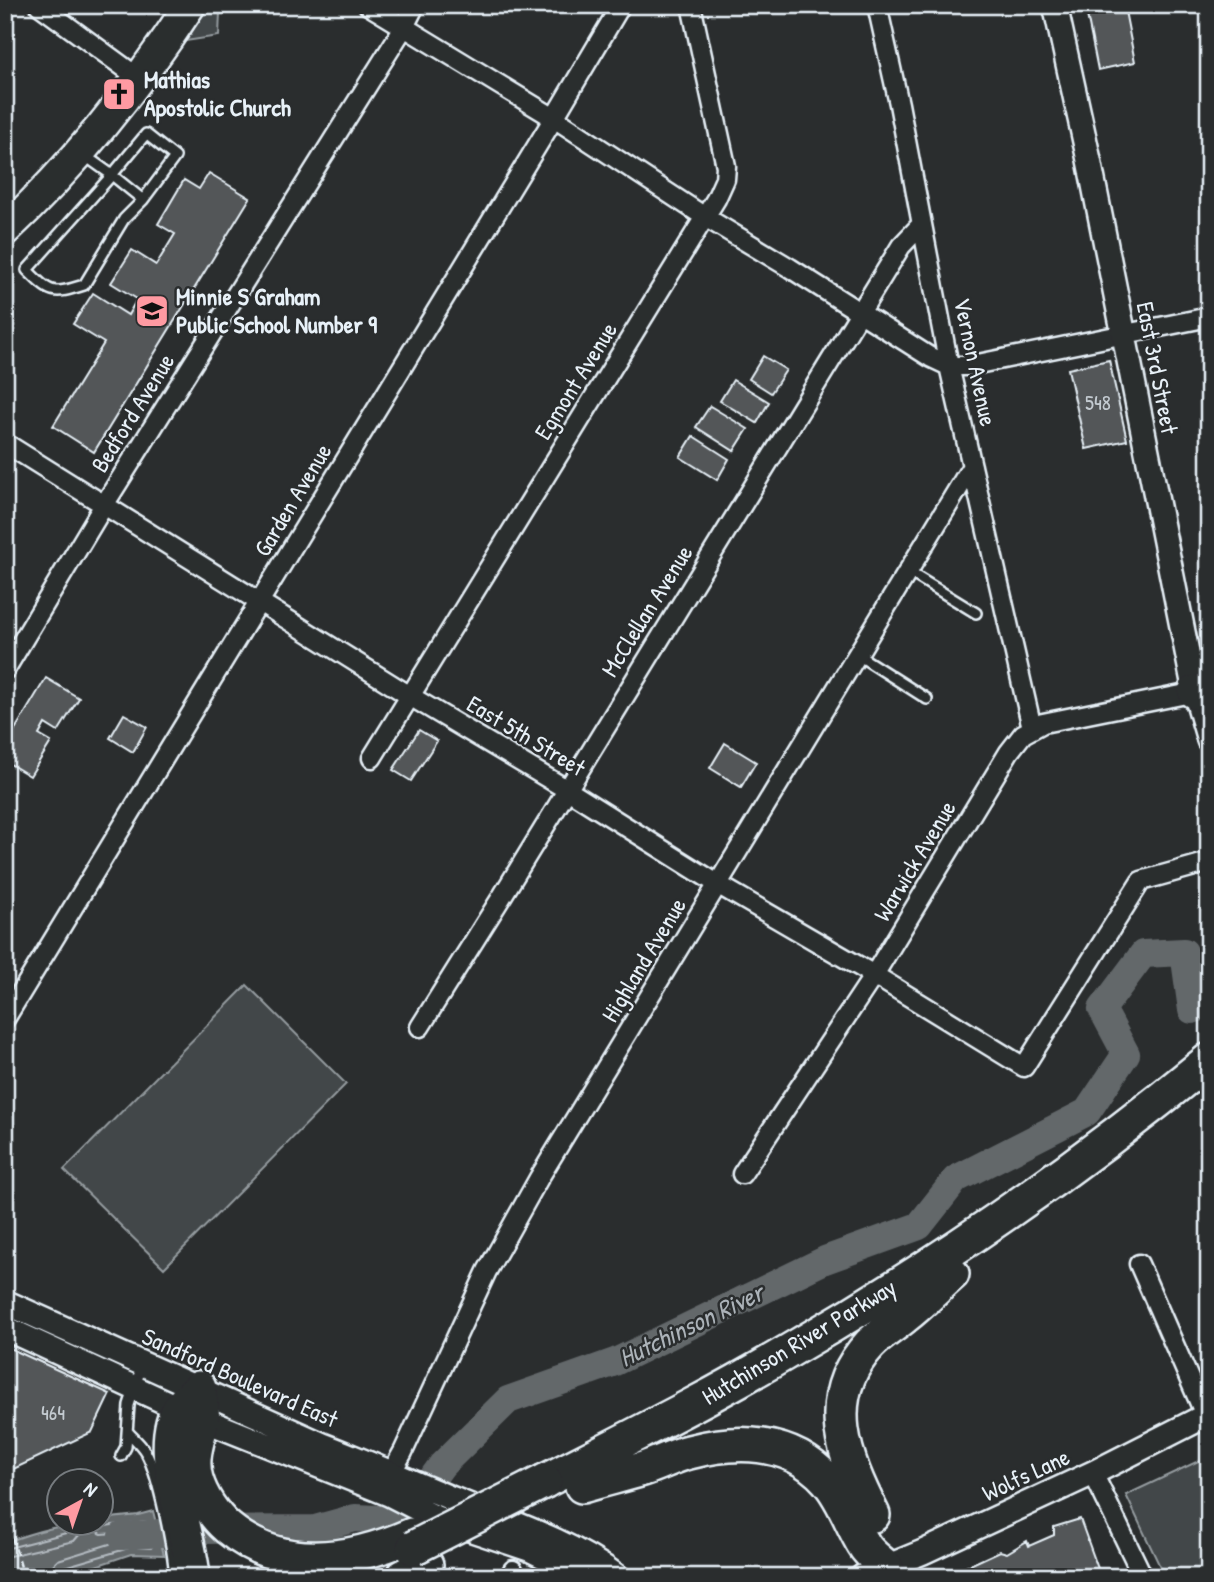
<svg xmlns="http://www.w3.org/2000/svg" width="1214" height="1582" font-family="'Patrick Hand',sans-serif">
<rect width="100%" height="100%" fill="#2a2d2e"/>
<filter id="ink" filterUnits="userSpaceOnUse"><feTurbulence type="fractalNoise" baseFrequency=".0143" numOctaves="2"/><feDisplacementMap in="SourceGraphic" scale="14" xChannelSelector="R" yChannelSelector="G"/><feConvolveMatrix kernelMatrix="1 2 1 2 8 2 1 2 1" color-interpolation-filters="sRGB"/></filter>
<g filter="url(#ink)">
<path fill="#424648" stroke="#959ca0" stroke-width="2" d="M209,5H223L220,12L219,36L186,41Z
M247,985L346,1084L164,1268L64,1170Z
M1209,1456V1577H1165L1126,1495Z"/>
<path fill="#63686b" stroke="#989fa3" stroke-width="2" d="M153,1511L164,1555L131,1554L78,1572L42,1577H5V1543C34,1531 70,1522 102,1522V1519L138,1515Z"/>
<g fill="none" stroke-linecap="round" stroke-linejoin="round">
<path stroke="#b3bac0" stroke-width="2" d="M5,1549L70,1532L75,1529L76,1522
M5,1557L74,1541L86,1527L102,1534L139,1531L143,1533L141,1539L129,1538L58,1560L51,1567L49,1577
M58,1577L59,1571L64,1567L129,1548H151L154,1545L147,1521L104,1526L97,1522"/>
<path stroke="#63686b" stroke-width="28" d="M122,1536L200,1530L315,1529L355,1518L402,1520L442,1465L508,1400L615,1362L825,1260L919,1226L956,1179L1087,1112L1126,1054L1102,1009L1143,954L1184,952L1192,1010L1209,1004"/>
</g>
<path fill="#535759" stroke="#e8f1f8" stroke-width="2" d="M1085,5H1154L1125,11L1135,62L1098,70Z
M209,173L250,198L94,452L53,426L104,343L73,324L93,293L128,315L137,299L111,283L132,250L156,265L175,234L158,224L184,180L199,189Z
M763,356L786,370L771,393L749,379Z
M1109,360L1127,440L1086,449L1068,369Z
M733,380L769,402L757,423L720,401Z
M710,406L748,429L734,451L696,427Z
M693,436L729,459L717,480L680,457Z
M46,678L79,698L58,732L45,724L39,735L51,742L30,776L5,761V746Z
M124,714L147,727L133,752L110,738Z
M419,730L437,741L411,781L393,770Z
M725,743L756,762L741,787L710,768Z
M5,1346L110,1394L92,1432L5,1473Z
M1080,1519L1101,1577H963L959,1570L1000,1551L1007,1553L1027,1541L1029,1546L1054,1535V1527Z"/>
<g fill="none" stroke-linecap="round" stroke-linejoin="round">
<g stroke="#e8f1f8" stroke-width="14">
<path id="service" d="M84,155L112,175L146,134L175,157L143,200L124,219L84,285C52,295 51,294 27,270L112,175L143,200
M909,572L976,613
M858,655L927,699
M128,1432C134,1439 142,1445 146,1453C159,1476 173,1550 175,1577
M121,1456L126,1447L129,1405L142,1365"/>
</g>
<g stroke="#e8f1f8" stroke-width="23">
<path id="minor" d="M39,5L140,79
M368,5L554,118L705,217L790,268L930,357L949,366H968L1209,317
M877,5L899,104L949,366L1032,728
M5,443L410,696L566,789L719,885L874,975L1024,1067L1141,881L1209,862
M5,670L104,505L404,27L415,5
M372,758L716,199L725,179L726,166L691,5
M5,1019L554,118L621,5
M420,1027L501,898L901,246L921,225
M742,1174L874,975L1009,752L1023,734L1043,723L1201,691
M1139,1264L1205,1415
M1093,1473L1143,1577
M385,1484L403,1452L487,1271L539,1178L972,466
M509,1577L513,1570"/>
</g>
<g stroke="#e8f1f8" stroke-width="28">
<path id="tertiary" d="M1055,5L1089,160L1195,692L1209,740
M5,1302L323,1445C367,1462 409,1481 453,1499C509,1522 568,1540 618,1577
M5,1328L202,1419L389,1494L436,1518L529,1549L585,1577
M862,1577L923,1552L1093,1473L1209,1414"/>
</g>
<g stroke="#e8f1f8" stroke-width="35">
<path id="primary" d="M5,230C76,164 137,86 190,5"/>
</g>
<g stroke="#e8f1f8" stroke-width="38">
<path id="motorway" d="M1195,692L1209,695
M199,1388C200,1398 204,1411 202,1421C198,1440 190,1458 196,1479C201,1497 214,1516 228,1528C282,1573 352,1561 412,1535
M545,1481C627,1439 710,1398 789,1351C936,1266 1078,1168 1209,1060
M582,1486C602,1480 623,1475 643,1469C659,1464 673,1456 689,1452C738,1439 791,1440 827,1480C844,1499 851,1524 864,1545C869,1554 880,1561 887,1568
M873,1515C845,1459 819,1399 870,1344C880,1334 893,1326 904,1317C921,1304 936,1288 952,1274
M193,1577C190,1532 153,1446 180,1407C185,1400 193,1394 199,1388
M403,1577L426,1565"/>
</g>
<path stroke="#e8f1f8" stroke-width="2.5" stroke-dasharray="7 5" stroke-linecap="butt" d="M5,1514L24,1577"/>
<use href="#service" stroke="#2a2d2e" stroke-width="9"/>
<use href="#minor" stroke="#2a2d2e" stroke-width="18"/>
<use href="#tertiary" stroke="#2a2d2e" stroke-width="23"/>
<use href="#primary" stroke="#2a2d2e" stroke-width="30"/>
<use href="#motorway" stroke="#2a2d2e" stroke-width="33"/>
<g stroke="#e8f1f8" stroke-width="38" stroke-linecap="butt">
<path id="motorway-bridge" d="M413,1548L545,1481"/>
</g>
<use href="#motorway-bridge" stroke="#2a2d2e" stroke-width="33"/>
</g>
</g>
<defs>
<g id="church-square" transform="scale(1.75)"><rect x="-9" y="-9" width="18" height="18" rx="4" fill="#ff9aa2" stroke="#2a2d2e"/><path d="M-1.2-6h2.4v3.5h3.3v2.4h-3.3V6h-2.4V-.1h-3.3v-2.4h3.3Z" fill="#111"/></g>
<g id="school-square" transform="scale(1.75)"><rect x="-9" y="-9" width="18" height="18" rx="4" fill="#ff9aa2" stroke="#2a2d2e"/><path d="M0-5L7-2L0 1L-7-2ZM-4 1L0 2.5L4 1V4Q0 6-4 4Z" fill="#111"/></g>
</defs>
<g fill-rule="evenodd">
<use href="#church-square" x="119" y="94"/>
<use href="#school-square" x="152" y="311"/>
</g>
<g text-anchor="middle" stroke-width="5" stroke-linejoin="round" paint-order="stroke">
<g font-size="21" fill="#c3cad0">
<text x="1098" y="410">548</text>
<text x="53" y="1420">464</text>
</g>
<g font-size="24" font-weight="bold" fill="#e8f1f8" stroke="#2a2d2e" text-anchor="start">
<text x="144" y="88">Mathias<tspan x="144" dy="28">Apostolic Church</tspan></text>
<text x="176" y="305">Minnie S Graham<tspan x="176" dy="28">Public School Number 9</tspan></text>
</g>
<g font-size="24" fill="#e8f1f8" stroke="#2a2d2e">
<text transform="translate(975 362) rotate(78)" y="8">Vernon Avenue</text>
<text transform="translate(1157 368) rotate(79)" y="8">East 3rd Street</text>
<text transform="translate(576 381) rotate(-58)" y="8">Egmont Avenue</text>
<text transform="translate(133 413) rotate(-58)" y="8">Bedford Avenue</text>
<text transform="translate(293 500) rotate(-59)" y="8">Garden Avenue</text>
<text transform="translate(647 611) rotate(-58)" y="8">McClellan Avenue</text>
<text transform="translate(526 736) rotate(31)" y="8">East 5th Street</text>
<text transform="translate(915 861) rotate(-59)" y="8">Warwick Avenue</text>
<text transform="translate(644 960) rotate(-59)" y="8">Highland Avenue</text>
<text transform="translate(799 1342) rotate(-31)" y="8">Hutchinson River Parkway</text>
<text transform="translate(240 1378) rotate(24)" y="8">Sandford Boulevard East</text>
<text transform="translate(1026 1475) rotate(-25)" y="8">Wolfs Lane</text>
</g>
<g font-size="26" font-style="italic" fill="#acb3b9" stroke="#2a2d2e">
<text transform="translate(691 1325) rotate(-26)" y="9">Hutchinson River</text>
</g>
</g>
<rect width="1214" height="1582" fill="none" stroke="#2a2d2e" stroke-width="28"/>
<rect x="14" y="14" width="1186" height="1554" fill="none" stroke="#e8f1f8" stroke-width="2.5" filter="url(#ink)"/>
<g transform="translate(80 1502) rotate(40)"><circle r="33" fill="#2a2d2e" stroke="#767b7f" stroke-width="2"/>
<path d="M0-5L12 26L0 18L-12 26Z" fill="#ff9aa2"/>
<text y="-10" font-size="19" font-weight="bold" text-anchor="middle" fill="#e8f1f8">N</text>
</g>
</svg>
